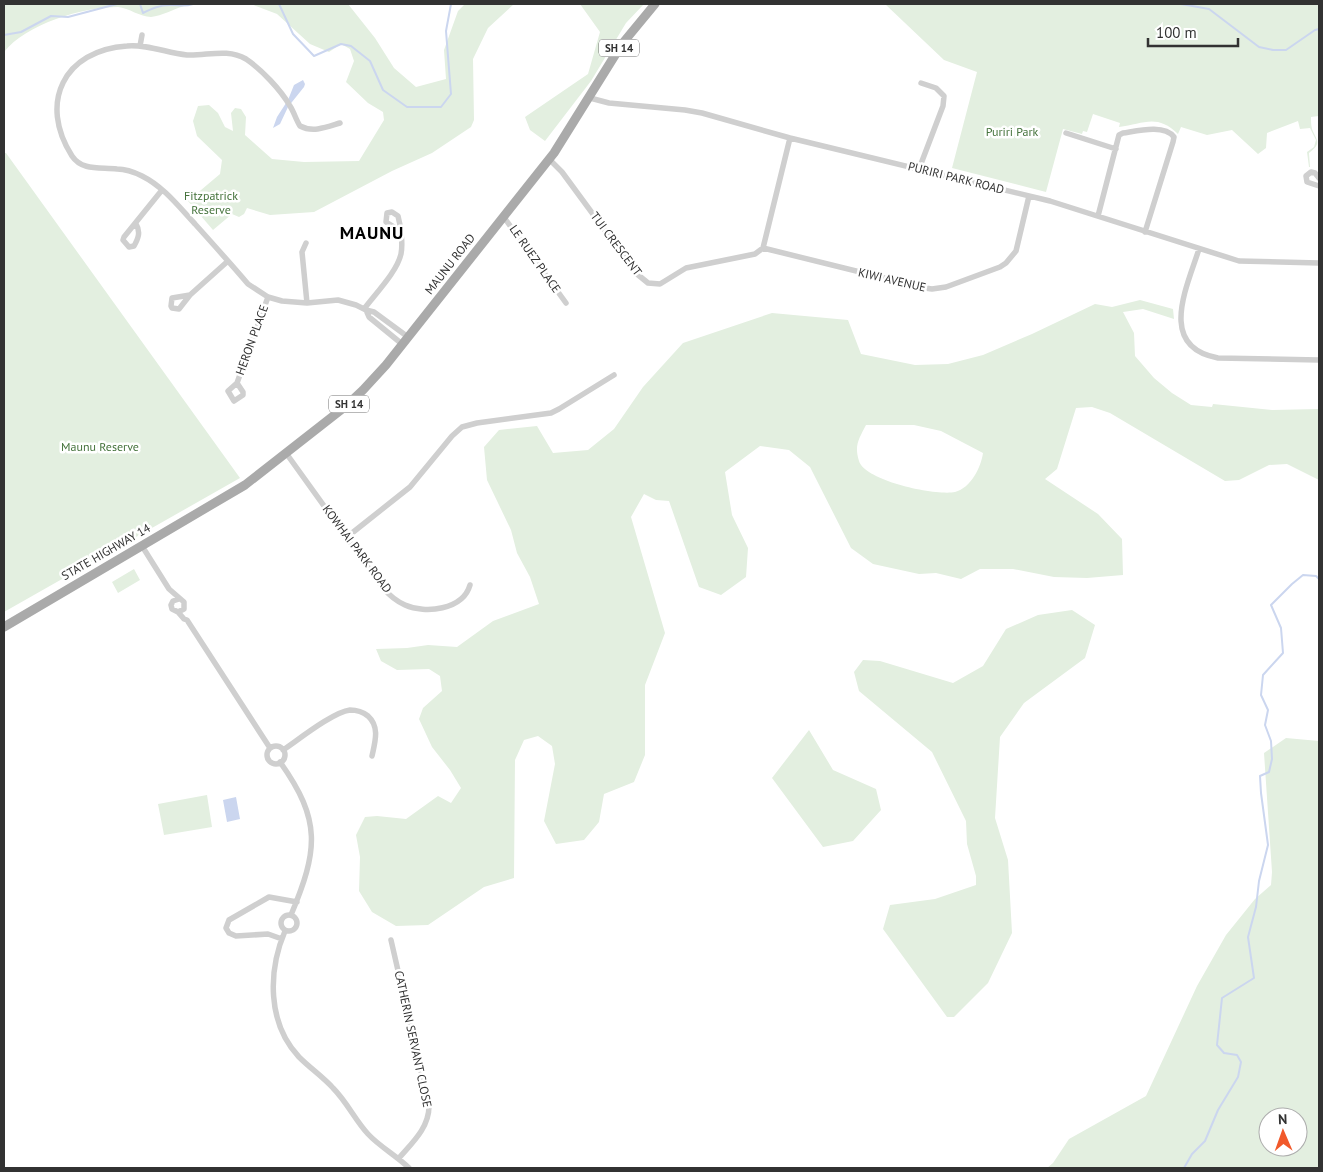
<svg xmlns="http://www.w3.org/2000/svg" width="1323" height="1172" font-family="'PT Sans',sans-serif">
<rect width="100%" height="100%" fill="#fff"/>
<path fill="#e3efe0" fill-rule="evenodd" d="M4,4H222C210,4 196,3 184,6C174,9 162,16 151,17C140,17 129,8 118,7C83,7 26,24 4,52Z
M251,4H348L375,38L394,68L416,87L446,79L444,50L458,11L465,4H514L488,28L473,59L474,120L471,127L432,153L392,171L314,212L270,215L247,208L244,214L239,217L232,214L213,230L188,201L220,174L222,160L197,136L193,121L198,106L209,105L218,113L225,127L233,131L231,113L235,108L241,109L246,117L245,135L272,159L304,162L359,161L384,120L383,112L368,103L346,82L354,61L350,49L341,44L329,52L310,44L277,14Z
M580,4H644L626,23L591,81L545,141L530,130L525,117L588,74L600,32Z
M885,4H1319V116L1311,117C1311,121 1311,125 1312,129C1317,141 1322,143 1309,153L1310,167H1309L1307,152L1314,147L1316,140L1310,128L1300,129L1298,121L1267,133L1266,148L1258,154L1232,130L1207,135L1181,127L1178,134C1157,113 1143,124 1119,127L1120,123L1093,114L1087,132L1083,131L1082,134L1063,129L1046,192L952,168L977,72L944,60Z
M4,153H6L240,478L4,612Z
M1140,300L1173,309L1174,319L1143,309L1123,312L1134,333L1135,356L1154,378L1172,393L1191,405L1212,407L1213,404L1272,410L1319,409V480L1287,464L1269,465L1239,480L1225,481L1110,413L1092,407L1076,408L1057,469L1045,479L1098,514L1122,539L1123,575L1087,578L1054,577L1013,569H980L961,579L936,573L919,574L873,564L851,548L810,467L789,450L760,446L725,472L732,515L748,548L746,577L721,595L699,587L669,501L656,500L644,494L631,517L665,633L645,685V755L634,782L604,794L599,822L584,840L556,844L544,821L555,764L552,746L538,736L524,740L515,760L514,878L484,887L428,925L396,926L372,912L359,891L360,857L356,835L365,817L377,816L406,819L438,796L451,803L461,788L450,770L432,747L419,719L423,708L442,691L440,676L429,669L397,670L381,661L376,649L407,648L428,645L457,647L493,621L539,604L530,577L517,553L511,530L487,480L484,447L499,430L537,426L553,453L588,450L614,429L643,387L683,343L772,313L848,320L861,354L915,365L948,364L983,355L1032,334L1095,304L1112,307ZM866,425H914L941,431L983,453C981,467 971,488 955,492C936,496 865,481 859,461C854,445 859,439 866,425Z
M134,569L140,580L118,593L112,582Z
M1072,610L1095,625L1085,658L1024,703L1000,737L995,818L1008,860L1012,933L988,983L954,1017H947L883,929L890,905L935,899L976,885V876L967,844L966,821L932,752L859,691L854,672L863,660L880,661L953,683L983,666L1006,629L1038,615Z
M809,730L833,770L876,789L881,810L853,841L823,847L772,778Z
M1286,738L1319,741V1168H1047L1053,1163L1069,1139L1146,1096L1197,986L1226,935L1255,899L1271,885L1272,872L1264,753ZM1268,1117H1298V1147H1268Z
M207,795L212,827L164,835L158,804Z"/>
<path fill="#cbd6ef" d="M303,80L305,84L304,87L288,107L280,124L273,128L277,117L288,100L294,85Z
M236,797L240,819L227,822L223,800Z"/>
<g fill="none" stroke-linecap="round" stroke-linejoin="round">
<path stroke="#cbd6ef" stroke-width="2" d="M140,4L143,13C151,9 159,5 170,5C179,5 184,7 193,4
M214,4H218
M279,4L293,34L314,56L341,44L351,46L370,61L383,90L407,107H441L451,94L446,31L451,4
M1181,4L1209,9L1259,47L1273,50H1286L1315,30L1319,29
M4,35L21,32L51,16L68,17L117,4
M1184,1168L1192,1154L1205,1141L1218,1110L1238,1077L1241,1062L1237,1055L1224,1053L1217,1045L1222,998L1254,978L1248,937L1256,907L1259,881L1268,845L1261,793L1260,776L1269,772L1272,759L1271,741L1265,725L1268,710L1261,695L1263,675L1283,653L1281,628L1271,605L1292,584L1303,575L1316,576L1319,579"/>
<path stroke="#cfcfcf" stroke-width="5.5" d="M140,46L142,35
M590,98L609,103L685,110L702,113L790,138L1050,201L1239,261L1319,263
M340,123C327,127 313,133 300,126C296,120 294,112 290,106C281,90 261,69 246,59C227,48 207,56 187,55C167,53 147,44 127,46C64,50 38,103 72,156C82,171 100,167 117,169C125,169 134,172 142,176C164,187 179,207 195,224C213,244 231,264 248,284L268,297L282,301L307,303L338,300L356,305L366,310L374,312L408,337
M1066,133L1116,149
M549,159L562,172L637,274L648,283L660,284L686,268L755,254L763,248L790,138
M919,169L943,106L944,96L936,88L921,83
M1319,178L1315,173L1311,172L1306,176L1307,182L1319,186
M503,216L566,303
M1098,216L1119,135L1123,133C1137,131 1164,124 1174,137L1173,142L1145,232
M136,224C141,232 138,239 134,246L129,247L123,240L124,237L162,190
M306,243L302,252L307,303
M763,248L925,288L932,289L946,287L1000,267L1006,263L1016,251L1029,196
M1199,249C1187,287 1157,347 1218,358L1319,360
M190,295L179,309L172,308L171,306L172,298L190,295L228,261
M364,309C375,294 397,272 401,254C403,244 401,227 398,216L392,212L387,213L386,222L399,230
M366,310L369,317L402,344
M237,383L243,392V395L234,401L228,391L237,383L268,297
M286,453L383,588C389,595 396,601 405,605C425,614 463,610 470,585
M347,537L410,487L452,436L462,427L477,423L551,413L559,409L614,375
M142,546L169,589L184,602V609L178,612L172,609L171,605L173,601L179,599
M178,612L184,619L187,620L270,748
M267 755a9 9 0 1 1 18 0a9 9 0 1 1-18 0Z
M283,750C298,740 333,712 350,710C356,710 363,712 368,716C380,727 375,742 372,756
M280,762C322,821 318,850 291,915
M281 923a8 8 0 1 1 16 0a8 8 0 1 1-16 0Z
M285,931C268,971 267,1023 299,1057C310,1068 323,1077 333,1088C347,1102 355,1120 368,1134C380,1147 397,1156 409,1168
M282,939L268,934L236,936L229,933L226,928L229,920L269,897L297,902
M391,940L429,1106C429,1128 412,1143 399,1158"/>
<path stroke="#aaa" stroke-width="9" d="M4,627L245,485L346,406L363,390L386,365L554,153L622,44L655,4"/>
</g>
<g text-anchor="middle" stroke-width="5" stroke-linejoin="round" paint-order="stroke">
<g fill="#fff" stroke="#707070" stroke-width="1">
<rect x="599" y="39.5" width="40" height="17" rx="4"/>
<rect x="329" y="395.5" width="40" height="17" rx="4"/>
</g>
<g font-size="11" font-weight="bold" fill="#323232">
<text x="619" y="52">SH 14</text>
<text x="349" y="408">SH 14</text>
</g>
<g font-size="12" fill="#44723b" stroke="#fff">
<text x="1012" y="136">Puriri Park</text>
<text x="211" y="200">Fitzpatrick<tspan x="211" dy="14">Reserve</tspan></text>
<text x="100" y="451">Maunu Reserve</text>
</g>
<g font-size="12" fill="#323232" stroke="#fff">
<text transform="translate(956 178) rotate(14)" y="4">PURIRI PARK ROAD</text>
<text transform="translate(616 244) rotate(53)" y="4">TUI CRESCENT</text>
<text transform="translate(535 259) rotate(55)" y="4">LE RUEZ PLACE</text>
<text transform="translate(450 264) rotate(-52)" y="4">MAUNU ROAD</text>
<text transform="translate(892 280) rotate(13)" y="4">KIWI AVENUE</text>
<text transform="translate(252 340) rotate(-70)" y="4">HERON PLACE</text>
<text transform="translate(357 549) rotate(53)" y="4">KOWHAI PARK ROAD</text>
<text transform="translate(106 552) rotate(-30)" y="4">STATE HIGHWAY 14</text>
<text transform="translate(413 1039) rotate(78)" y="4">CATHERIN SERVANT CLOSE</text>
</g>
<g font-size="18" font-weight="bold" letter-spacing="1" fill="#000" stroke="#fff">
<text x="372" y="239">MAUNU</text>
</g>
</g>
<rect width="1323" height="1172" fill="none" stroke="#323232" stroke-width="10"/>
<g transform="translate(1283 1132) rotate(358)"><circle r="24" fill="#ffffff" stroke="#adadad"/>
<path d="M0-4L9 19L0 12L-9 19Z" fill="#f1592b"/>
<text y="-8" font-size="14" font-weight="bold" text-anchor="middle" fill="#323232">N</text>
</g>
<path d="M1148 38v8h90v-8" fill="none" stroke="#323232" stroke-width="2.5"/>
<text x="1156" y="38" font-size="15" fill="#323232" stroke="#ffffff" stroke-width="4" paint-order="stroke">100 m</text>
</svg>
